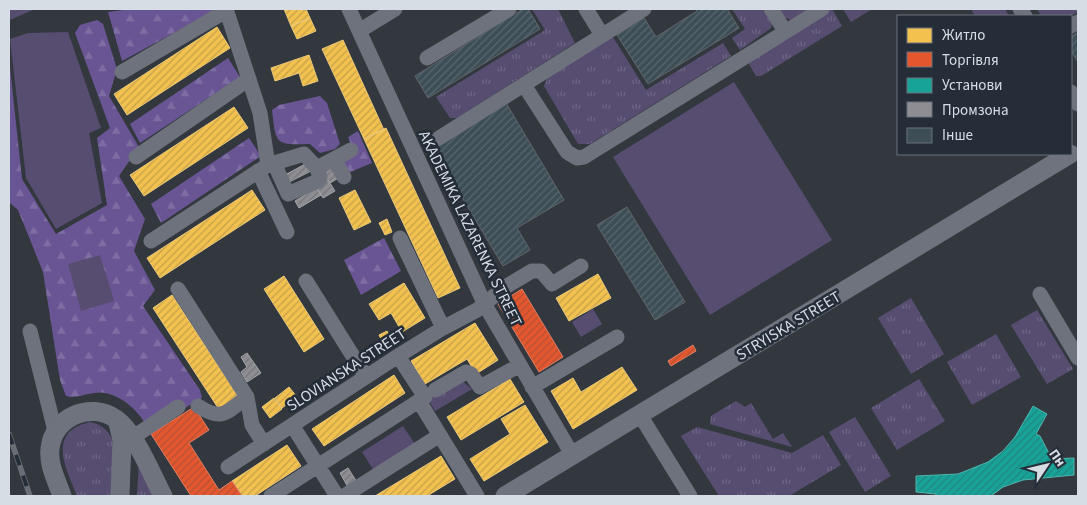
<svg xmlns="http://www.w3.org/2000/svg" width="1087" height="505" font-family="'Source Sans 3',sans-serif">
<defs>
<pattern id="grass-tufts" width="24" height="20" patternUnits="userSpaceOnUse" patternTransform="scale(1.25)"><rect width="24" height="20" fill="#574d71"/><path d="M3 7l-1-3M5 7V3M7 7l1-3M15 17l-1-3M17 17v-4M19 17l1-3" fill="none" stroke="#6e6685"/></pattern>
<pattern id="forest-firs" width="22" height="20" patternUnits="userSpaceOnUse" patternTransform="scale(1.25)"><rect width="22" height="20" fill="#695593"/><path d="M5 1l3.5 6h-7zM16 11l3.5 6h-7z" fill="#7e6da2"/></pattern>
<pattern id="homes-hatch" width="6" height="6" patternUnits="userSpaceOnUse" patternTransform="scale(1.25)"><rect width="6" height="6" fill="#f2c14e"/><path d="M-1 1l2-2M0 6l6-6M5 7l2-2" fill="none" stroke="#c6a14c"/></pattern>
<pattern id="shops-hatch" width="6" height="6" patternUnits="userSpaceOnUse" patternTransform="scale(1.25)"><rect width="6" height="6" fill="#e4572e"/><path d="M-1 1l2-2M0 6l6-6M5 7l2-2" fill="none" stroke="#b35135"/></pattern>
<pattern id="public-hatch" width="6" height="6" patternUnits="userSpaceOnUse" patternTransform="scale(1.25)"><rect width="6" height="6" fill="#17a398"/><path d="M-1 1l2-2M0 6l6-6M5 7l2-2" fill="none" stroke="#23867f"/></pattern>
<pattern id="industry-hatch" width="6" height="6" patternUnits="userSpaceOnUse" patternTransform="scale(1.25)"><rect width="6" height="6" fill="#8d8d92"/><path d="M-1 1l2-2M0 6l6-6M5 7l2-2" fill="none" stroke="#76767b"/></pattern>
<pattern id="building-hatch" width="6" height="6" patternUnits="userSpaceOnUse" patternTransform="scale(1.25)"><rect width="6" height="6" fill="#3d4e57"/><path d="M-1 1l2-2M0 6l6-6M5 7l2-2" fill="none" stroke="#58676f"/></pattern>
</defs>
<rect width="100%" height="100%" fill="#32383e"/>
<path fill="url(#grass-tufts)" d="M532,9H558L575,43L457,118H450L436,97L545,30Z
M732,9H762L772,24L771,28L740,50L732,38L745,29Z
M778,9H810L791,20L783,17Z
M832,9L842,26L761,76H756L749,64L750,60Z
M843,9H872L851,22Z
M971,9H1005L1009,16H975Z
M1037,9H1078V12L1071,16H1041Z
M611,34L646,90L723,43L731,56L590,144H578L544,86L548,76Z
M911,298L944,354L911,374L878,318Z
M1037,310L1073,369L1047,384L1011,325Z
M996,334L1021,377L972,405L947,362Z
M919,379L945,421L897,450L871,408Z
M456,380H461L472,389L435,411L428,399Z
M736,401L745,407L751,403L773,439L783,433L792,447L710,424L711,416Z
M855,417L891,476L865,492L829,432Z
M90,422C125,429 113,469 113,496H77C66,468 46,432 90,422Z
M697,427L792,453L823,435L841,465L789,496H719L681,436Z
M139,463L156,496H137Z"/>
<path fill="url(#forest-firs)" d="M131,9H218L122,61L108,12Z
M97,20L103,24L117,69L109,96L139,147L119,176L145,219L134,251L155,290L143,306L200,390L202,398L159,423L146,425C137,408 114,389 94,393C84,394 75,399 66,396L60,380L43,272L18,210L9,202V58L22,179L56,234L107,205L97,138L110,128L75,33L80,25Z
M228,58L240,77L140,143L130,124Z
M320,96L327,103L340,144L335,149L320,153L310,144C275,145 276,145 272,110L279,105Z
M358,131L372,163L348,173L341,157L353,150L348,137Z
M249,138L261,156L161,223L151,204Z
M384,238L401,271L361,295L344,260Z"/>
<path fill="#574d71" d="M9,9H35L10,20Z
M68,32L101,128L89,133L102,203L56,229L26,178L10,39L28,33Z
M734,82L832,240L710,315L613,157Z
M100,255L114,301L81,311L68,264Z
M593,309L602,324L581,337L572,322Z
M403,426L415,444L374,471L362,452Z"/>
<path fill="url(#homes-hatch)" stroke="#eac97b" d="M284,9H306L310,18L291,26Z
M310,18L316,31L297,39L291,26Z
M217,27L230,48L127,115L114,94Z
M343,40L384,130L364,139L322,49Z
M309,55L318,81L303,86L299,73L275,81L271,68Z
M234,107L248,128L144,196L130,175Z
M386,128L460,288L438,298L364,139Z
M252,190L265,210L160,278L147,258Z
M355,190L371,222L354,230L339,198Z
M387,219L392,232L385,235L379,223Z
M598,274L611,298L569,321L556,298Z
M284,276L324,339L304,352L264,289Z
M404,283L425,318L402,332L391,313L379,320L369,304Z
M172,295L239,398L220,411L153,308Z
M475,323L498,360L476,374L467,359L425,384L411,361Z
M387,331L393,343L385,347L379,335Z
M622,367L637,390L573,429L551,391L573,378L581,392Z
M394,375L405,393L324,446L312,429Z
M510,379L524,402L461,440L447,417Z
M289,387L297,397L282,408L275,398Z
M274,398L282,409L270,418L262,407Z
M525,405L548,442L484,481L470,459L510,434L501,419Z
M287,445L301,466L255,496H242L232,481Z
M441,456L455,479L427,496H375Z"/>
<path fill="url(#shops-hatch)" stroke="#e07f65" d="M522,289L563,357L539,372L498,304Z
M693,345L696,351L671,366L668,361Z
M194,407L209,430L189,443L219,490L232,481L242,496H191L151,434Z"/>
<path fill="url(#public-hatch)" stroke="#51b4af" d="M1033,406L1047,414L1036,434L1040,436L1052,459L1074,458V475L1023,480L1003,487L991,496H936V494L916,492V476L958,474L988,462L1003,451L1015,437Z"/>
<path fill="url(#industry-hatch)" stroke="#a3a5ab" d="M307,163L311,171L289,182L285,175Z
M332,163L340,177L330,183L321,169Z
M328,180L335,191L323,198L317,188Z
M317,188L321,195L299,208L295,201Z
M247,353L261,373L247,382L241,372L247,367L241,357Z
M348,468L358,484L349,489L340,473Z"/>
<path fill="url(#building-hatch)" stroke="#60666b" d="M523,9H528L540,29L428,98L415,76Z
M695,9H727L739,28L648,84L617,35L644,18L656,37L697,11Z
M1078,32V62L1071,51V37Z
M506,103L564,200L517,228L530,250L503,266L432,147Z
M627,207L685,302L655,320L597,225Z"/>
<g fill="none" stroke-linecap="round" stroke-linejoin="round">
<path stroke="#6e727c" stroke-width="15" d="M226,9L260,113L268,165
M349,9L485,305L573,456
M586,9L602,35
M771,9L785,31
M1020,9L1025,16
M1071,26L1078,22
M359,31L395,9
M427,58L509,9
M122,72L226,11
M524,85L567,152L577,158L584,157L822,9
M1071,92L1078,104
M439,138L644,9
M136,157L249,79
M334,159L344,177
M274,163L288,194L318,181L320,178L317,168
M258,171L287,232
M400,238L443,328
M151,241L268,165L304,154L317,168L351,150
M306,281L366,377
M178,289L247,397L252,425L264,444
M1040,294L1078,358
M30,331L55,431
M532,387L617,337
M435,390L466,372L471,374L480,387L520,365
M419,401L477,496
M198,406C223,422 226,412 247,397
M640,415L690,496
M292,425L337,496
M132,438L178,407
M228,467L398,356L443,328L477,310L505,287L532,271H541L552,284L581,266
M271,496L425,397L398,356
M344,496L440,435"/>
<path stroke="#6e737e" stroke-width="19" d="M118,423L122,440L120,496
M62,496C57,481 48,465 50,449C53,417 90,401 116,419C135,432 152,475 163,496
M505,496L1070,154"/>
<g stroke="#696e75" stroke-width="5.5">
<path id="rail" d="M9,434L30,496"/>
</g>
<use href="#rail" stroke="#242d38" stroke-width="4" stroke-dasharray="11" stroke-linecap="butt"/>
</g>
<g text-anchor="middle" stroke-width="5" stroke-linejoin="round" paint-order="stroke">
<g font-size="16" fill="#d7dde4" stroke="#242d38">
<text transform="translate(471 228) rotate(64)" y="6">AKADEMIKA LAZARENKA STREET</text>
<text transform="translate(788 325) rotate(-31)" y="6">STRYISKA STREET</text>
<text transform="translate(346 369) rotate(-33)" y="6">SLOVIANSKA STREET</text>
</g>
</g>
<rect width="1087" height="505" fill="none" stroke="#d7dde4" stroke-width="20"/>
<rect x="897" y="15" width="175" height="140" fill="#242d38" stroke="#6c737d"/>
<rect x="907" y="28" width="25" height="15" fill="#f2c14e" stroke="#6c737d"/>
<text x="942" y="40" font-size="15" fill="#d7dde4">Житло</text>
<rect x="907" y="52" width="25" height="15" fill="#e4572e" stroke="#6c737d"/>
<text x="942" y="65" font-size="15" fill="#d7dde4">Торгівля</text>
<rect x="907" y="78" width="25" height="15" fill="#17a398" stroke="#6c737d"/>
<text x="942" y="90" font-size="15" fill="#d7dde4">Установи</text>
<rect x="907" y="102" width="25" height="15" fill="#8d8d92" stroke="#6c737d"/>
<text x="942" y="115" font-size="15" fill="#d7dde4">Промзона</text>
<rect x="907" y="128" width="25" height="15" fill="#3d4e57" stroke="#6c737d"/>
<text x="942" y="140" font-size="15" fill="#d7dde4">Інше</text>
<g transform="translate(1047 465) rotate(55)" stroke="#242d38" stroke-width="4" paint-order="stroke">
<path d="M0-4L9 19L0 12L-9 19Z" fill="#d7dde4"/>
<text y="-8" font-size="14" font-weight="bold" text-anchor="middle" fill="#d7dde4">Пн</text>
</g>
</svg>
